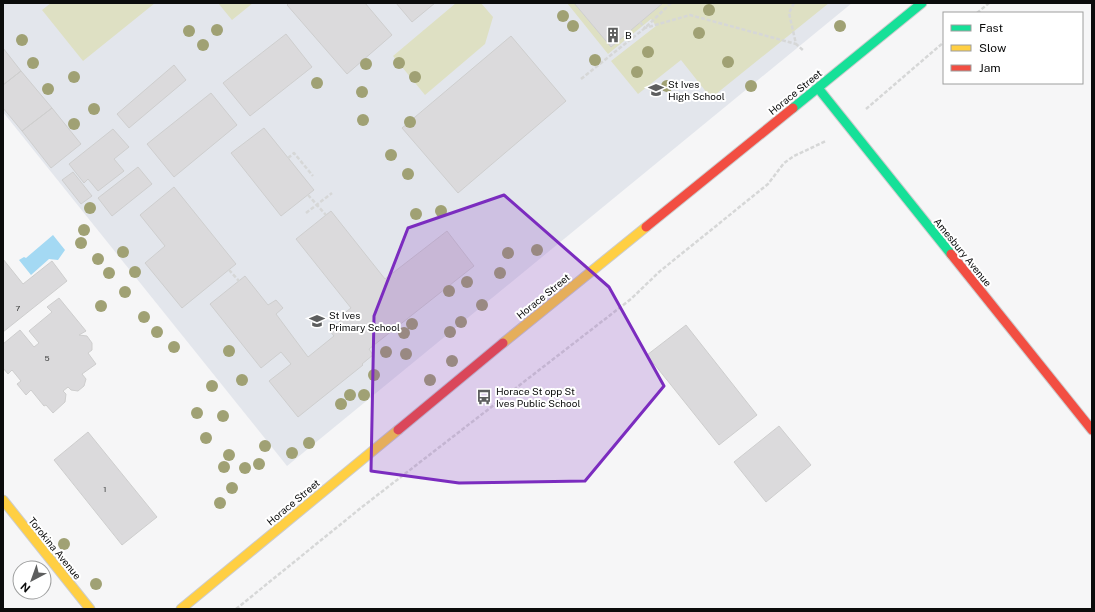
<svg xmlns="http://www.w3.org/2000/svg" width="1095" height="612" font-family="'Public Sans',sans-serif">
<rect width="100%" height="100%" fill="#f6f6f7"/>
<path fill="#e3e6ec" d="M3,3H852L287,466L3,112Z"/>
<path fill="#dee0c3" d="M51,3H155L83,61L42,10Z
M218,3H253L232,20Z
M456,3H481L493,17L485,44L425,95L393,56Z
M567,3H574L611,47L663,3H829L711,98L681,60L638,94L611,61L656,26L651,19L608,54Z"/>
<path fill="#a4d9f3" d="M53,235L65,250L58,260L49,259L31,275L19,260L24,257L26,258Z"/>
<path fill="#dbdadc" stroke="#cecece" d="M289,3H365L392,35L347,74L287,5Z
M396,3H435L412,22Z
M574,3H663L611,47Z
M286,34L312,67L250,116L223,83Z
M511,36L566,101L458,193L402,128Z
M3,48L21,71L3,85Z
M174,65L186,80L129,128L117,114Z
M21,71L52,108L22,131L3,108V85Z
M211,93L237,125L174,177L147,144Z
M52,108L81,144L51,168L22,131Z
M264,128L314,190L281,216L231,153Z
M113,129L129,147L114,159L124,171L98,191L88,179L84,183L69,164Z
M138,167L152,184L112,216L98,198Z
M73,172L92,196L81,204L62,180Z
M174,187L236,264L182,308L145,263L165,246L140,215Z
M331,211L385,279L447,231L474,266L369,349L373,355L362,364L363,365L298,417L269,381L291,364L281,352L261,368L210,304L245,276L268,305L276,300L283,308L276,314L308,357L334,336L329,330L344,318L342,315L351,308L296,239Z
M3,259L23,284L52,261L67,281L3,332Z
M59,298L86,331L79,335L87,336L92,343V350L88,353L96,364L82,374L86,379L84,386L78,391L71,390L68,387L63,391L66,394L65,402L53,413L46,405L44,406L31,390L26,395L17,384L21,381L12,370L8,374L3,368V344L20,330L34,347L39,343L29,331L52,312L47,307Z
M686,325L757,415L719,445L647,355Z
M779,426L811,465L766,502L734,462Z
M88,432L157,517L122,545L54,460Z"/>
<g fill="none" stroke-linecap="round" stroke-linejoin="round">
<g stroke="#cccccd" stroke-width="11">
<path id="fast" d="M818,88L951,254
M793,108L922,3"/>
</g>
<g stroke="#cccccd" stroke-width="11">
<path id="slow" d="M503,343L646,227
M3,500L90,609
M181,609L398,430"/>
</g>
<g stroke="#cccccd" stroke-width="11">
<path id="jam" d="M646,227L793,108
M951,254L1092,430
M398,430L503,343"/>
</g>
<path stroke="#d6d7d7" stroke-width="2.5" stroke-dasharray="4 2" stroke-linecap="butt" d="M794,3L789,13L796,44L804,51
M977,13L989,3
M640,22L645,28L690,15L796,44
M581,79L645,28L671,3
M866,109L944,42
M288,158L294,153L313,176
M308,195L326,215
M306,213L332,193
M229,270L239,281
M236,609L362,507L631,299L659,272L768,184L784,163L794,156L826,141"/>
<use href="#fast" stroke="#16e098" stroke-width="9"/>
<use href="#slow" stroke="#ffcf43" stroke-width="9"/>
<use href="#jam" stroke="#f24e42" stroke-width="9"/>
</g>
<g fill="#a0a174">
<circle cx="709" cy="10" r="6"/>
<circle cx="563" cy="16" r="6"/>
<circle cx="573" cy="26" r="6"/>
<circle cx="840" cy="26" r="6"/>
<circle cx="217" cy="30" r="6"/>
<circle cx="189" cy="31" r="6"/>
<circle cx="699" cy="33" r="6"/>
<circle cx="22" cy="40" r="6"/>
<circle cx="203" cy="45" r="6"/>
<circle cx="648" cy="52" r="6"/>
<circle cx="595" cy="60" r="6"/>
<circle cx="728" cy="62" r="6"/>
<circle cx="33" cy="63" r="6"/>
<circle cx="399" cy="63" r="6"/>
<circle cx="366" cy="64" r="6"/>
<circle cx="637" cy="72" r="6"/>
<circle cx="74" cy="77" r="6"/>
<circle cx="415" cy="77" r="6"/>
<circle cx="317" cy="83" r="6"/>
<circle cx="667" cy="86" r="6"/>
<circle cx="751" cy="86" r="6"/>
<circle cx="48" cy="89" r="6"/>
<circle cx="362" cy="92" r="6"/>
<circle cx="94" cy="109" r="6"/>
<circle cx="363" cy="120" r="6"/>
<circle cx="410" cy="122" r="6"/>
<circle cx="74" cy="124" r="6"/>
<circle cx="391" cy="155" r="6"/>
<circle cx="408" cy="174" r="6"/>
<circle cx="90" cy="208" r="6"/>
<circle cx="441" cy="211" r="6"/>
<circle cx="416" cy="214" r="6"/>
<circle cx="84" cy="230" r="6"/>
<circle cx="81" cy="243" r="6"/>
<circle cx="537" cy="250" r="6"/>
<circle cx="123" cy="252" r="6"/>
<circle cx="508" cy="253" r="6"/>
<circle cx="98" cy="259" r="6"/>
<circle cx="135" cy="272" r="6"/>
<circle cx="109" cy="273" r="6"/>
<circle cx="500" cy="273" r="6"/>
<circle cx="467" cy="282" r="6"/>
<circle cx="449" cy="291" r="6"/>
<circle cx="125" cy="292" r="6"/>
<circle cx="482" cy="305" r="6"/>
<circle cx="101" cy="306" r="6"/>
<circle cx="144" cy="317" r="6"/>
<circle cx="461" cy="322" r="6"/>
<circle cx="412" cy="324" r="6"/>
<circle cx="157" cy="332" r="6"/>
<circle cx="450" cy="332" r="6"/>
<circle cx="404" cy="333" r="6"/>
<circle cx="174" cy="347" r="6"/>
<circle cx="229" cy="351" r="6"/>
<circle cx="386" cy="352" r="6"/>
<circle cx="406" cy="354" r="6"/>
<circle cx="452" cy="361" r="6"/>
<circle cx="374" cy="375" r="6"/>
<circle cx="242" cy="380" r="6"/>
<circle cx="430" cy="380" r="6"/>
<circle cx="212" cy="386" r="6"/>
<circle cx="350" cy="395" r="6"/>
<circle cx="364" cy="395" r="6"/>
<circle cx="341" cy="404" r="6"/>
<circle cx="197" cy="413" r="6"/>
<circle cx="223" cy="416" r="6"/>
<circle cx="206" cy="438" r="6"/>
<circle cx="309" cy="443" r="6"/>
<circle cx="265" cy="446" r="6"/>
<circle cx="292" cy="453" r="6"/>
<circle cx="229" cy="455" r="6"/>
<circle cx="259" cy="464" r="6"/>
<circle cx="224" cy="467" r="6"/>
<circle cx="245" cy="468" r="6"/>
<circle cx="232" cy="488" r="6"/>
<circle cx="220" cy="503" r="6"/>
<circle cx="64" cy="544" r="6"/>
<circle cx="96" cy="584" r="6"/>
</g>
<path fill="#7b2cbf" fill-opacity="0.2" stroke="#7b2cbf" stroke-width="3" stroke-linejoin="round" d="M504,195L609,287L664,386L585,481L459,483L371,471L374,316L408,228Z"/>
<defs>
<g id="building-bare" transform="scale(1.2)"><path d="M-4-6H4V6H1V3H-1V6H-4ZM-2.5-4.3h1.7v1.8h-1.7ZM.8-4.3h1.7v1.8H.8ZM-2.5-1h1.7V.8h-1.7ZM.8-1h1.7V.8H.8Z" fill="#5d5e5e" stroke="#fff" stroke-width="2.5" paint-order="stroke"/></g>
<g id="school-bare" transform="scale(1.2)"><path d="M0-5L7-2L0 1L-7-2ZM-4 1L0 2.5L4 1V4Q0 6-4 4Z" fill="#5d5e5e" stroke="#fff" stroke-width="2.5" paint-order="stroke"/></g>
<g id="bus-bare" transform="scale(1.2)"><path d="M-5-6H5V4H4V6H2V4H-2V6H-4V4H-5ZM-3.5-4V0h7V-4ZM-3.5 1.2v1.5H-2V1.2ZM2 1.2v1.5H3.5V1.2Z" fill="#5d5e5e" stroke="#fff" stroke-width="2.5" paint-order="stroke"/></g>
</defs>
<g fill-rule="evenodd">
<use href="#building-bare" x="613" y="35"/>
<use href="#school-bare" x="656" y="90"/>
<use href="#school-bare" x="317" y="321"/>
<use href="#bus-bare" x="484" y="397"/>
</g>
<g text-anchor="middle" stroke-width="4" stroke-linejoin="round" paint-order="stroke">
<g font-size="8" fill="#3f4040">
<text x="18" y="311">7</text>
<text x="47" y="361">5</text>
<text x="105" y="492">1</text>
</g>
<g font-size="10" fill="#0b0c0c" stroke="#fff" text-anchor="start">
<text x="625" y="39">B</text>
<text x="668" y="88">St Ives<tspan x="668" dy="12">High School</tspan></text>
<text x="329" y="319">St Ives<tspan x="329" dy="12">Primary School</tspan></text>
<text x="496" y="395">Horace St opp St<tspan x="496" dy="12">Ives Public School</tspan></text>
</g>
<g font-size="10" fill="#0b0c0c" stroke="#fff">
<text transform="translate(795 92) rotate(-39)" y="4">Horace Street</text>
<text transform="translate(963 252) rotate(51)" y="4">Amesbury Avenue</text>
<text transform="translate(543 296) rotate(-39)" y="4">Horace Street</text>
<text transform="translate(293 502) rotate(-40)" y="4">Horace Street</text>
<text transform="translate(55 548) rotate(51)" y="4">Torokina Avenue</text>
</g>
</g>
<rect width="1095" height="612" fill="none" stroke="#0b0c0c" stroke-width="8"/>
<rect x="943" y="12" width="140" height="72" fill="#ffffff" stroke="#9d9e9e"/>
<rect x="951" y="25" width="20" height="6" fill="#16e098" stroke="#9d9e9e"/>
<text x="979" y="32" font-size="12" fill="#0b0c0c">Fast</text>
<rect x="951" y="45" width="20" height="6" fill="#ffcf43" stroke="#9d9e9e"/>
<text x="979" y="52" font-size="12" fill="#0b0c0c">Slow</text>
<rect x="951" y="65" width="20" height="6" fill="#f24e42" stroke="#9d9e9e"/>
<text x="979" y="72" font-size="12" fill="#0b0c0c">Jam</text>
<g transform="translate(32 580) rotate(221)"><circle r="19" fill="#ffffff" stroke="#9d9e9e"/>
<path d="M0-3L7 15L0 10L-7 15Z" fill="#5d5e5e"/>
<text y="-6" font-size="11" font-weight="bold" text-anchor="middle" fill="#0b0c0c">N</text>
</g>
</svg>
